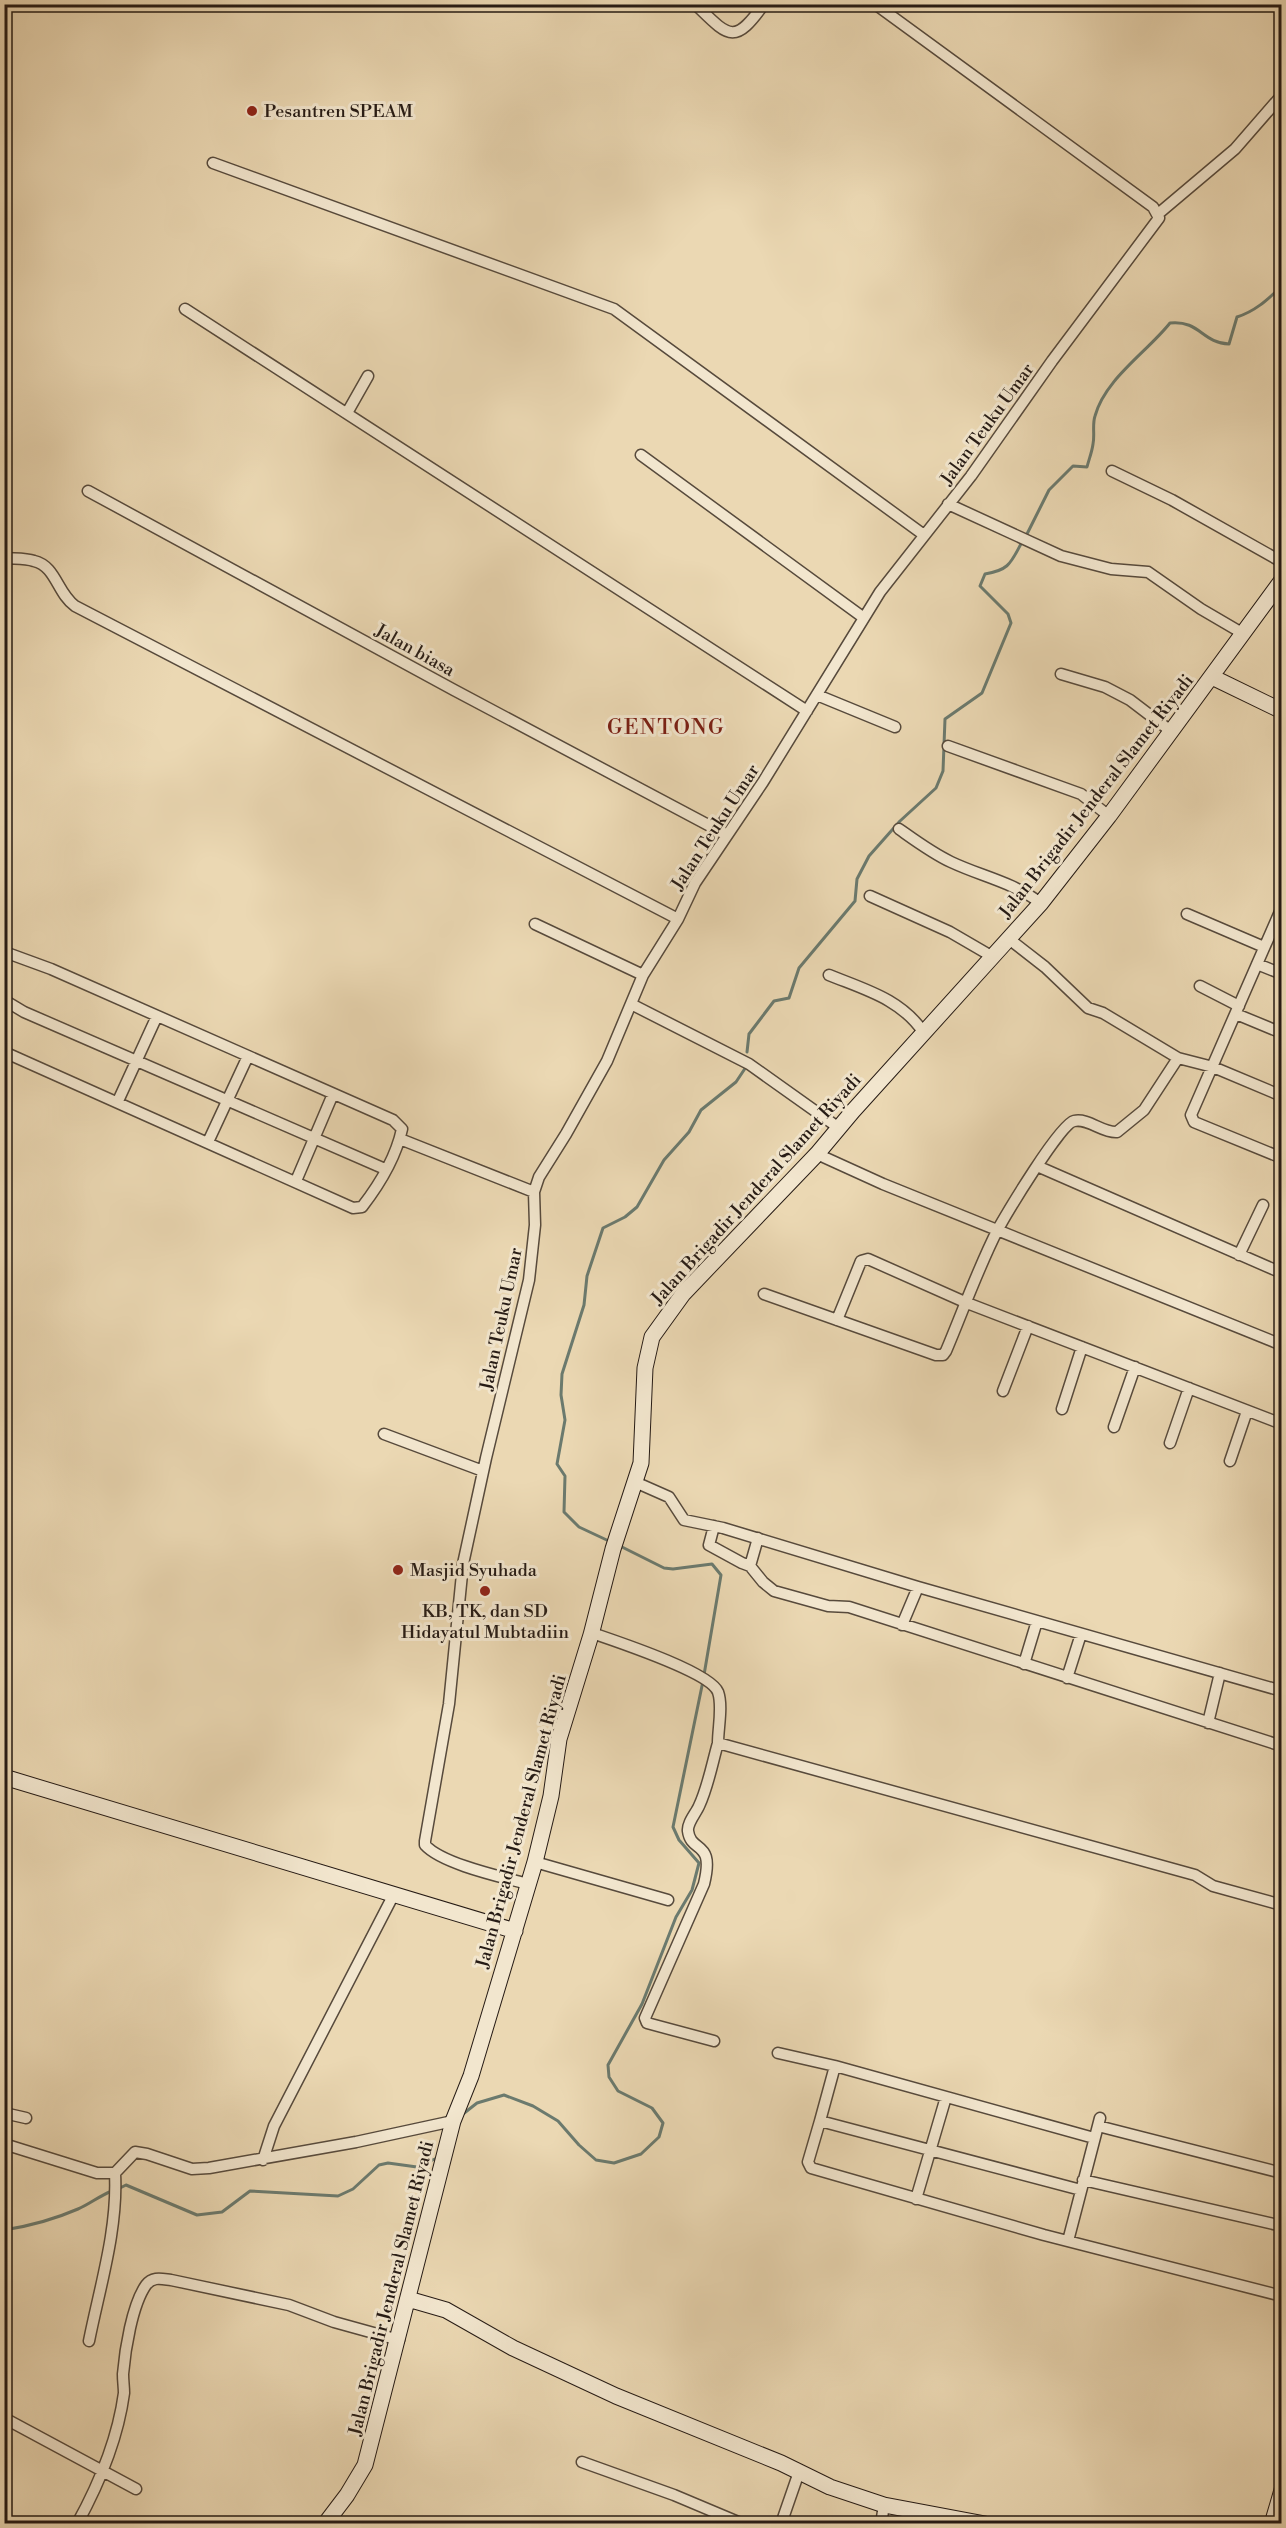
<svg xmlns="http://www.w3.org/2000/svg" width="1286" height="2528" font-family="'Libre Bodoni',serif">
<rect width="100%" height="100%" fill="#ebd8b3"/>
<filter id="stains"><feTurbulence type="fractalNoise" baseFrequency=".00333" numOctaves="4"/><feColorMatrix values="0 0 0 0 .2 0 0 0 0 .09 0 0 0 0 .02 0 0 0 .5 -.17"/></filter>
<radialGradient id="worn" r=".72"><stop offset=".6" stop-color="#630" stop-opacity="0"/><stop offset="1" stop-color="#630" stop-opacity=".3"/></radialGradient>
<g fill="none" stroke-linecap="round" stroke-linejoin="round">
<path stroke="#6b7a6e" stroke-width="3" d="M1026,536L1049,490L1073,466L1087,467C1089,459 1092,452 1093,444C1095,435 1092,425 1095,416C1105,379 1147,352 1170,323C1200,320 1202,343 1229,344L1237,317C1256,311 1268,299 1282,286
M747,1052L749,1034L774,1001L789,998L799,968L855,901L857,879L869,856L900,821L936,788L943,771L945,719L982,693L1011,623L1008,614L980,586L985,574C1010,570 1011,562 1022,542
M611,1542L579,1527L564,1512L565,1476L557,1464L565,1420L561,1395L562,1374L584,1305L587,1276L603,1228L625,1217L637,1207L664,1160L689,1132L701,1110L736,1082L746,1067
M620,1546L664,1568L673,1569L712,1564L721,1575L704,1675
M463,2114L477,2103L504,2095L533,2106L558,2121L579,2145L596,2160L614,2163L641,2154L659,2137L663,2123L652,2108L618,2091L609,2077L608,2065L642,2004L676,1917L692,1890L699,1863L679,1840L673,1827L703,1681
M118,2189L126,2185L197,2215L222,2212L250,2191L338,2196L353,2189L379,2165L388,2163L417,2167L437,2158
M4,2230C30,2226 55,2219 78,2209C90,2204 99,2196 112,2191"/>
<g stroke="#574a3c" stroke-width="13">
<path id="street" d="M695,4C729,37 734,46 764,4
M213,163L614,309L924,535
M1158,214L1235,149L1282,95
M185,309L807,711
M347,413L368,376
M641,455L864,618
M1112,471L1172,500L1282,562
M88,491L454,690L727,835
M948,504L1061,556L1111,569L1148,572L1201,609L1242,633
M4,558C14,559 25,558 34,561C56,566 57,593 75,606L678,919
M1061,674L1105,687L1130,700L1172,732
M817,695L895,727
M948,746L1081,794L1109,816
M899,829C916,841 932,853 951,862C983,877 1010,881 1041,903
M870,896L950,932L993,957
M1282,907L1191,1115L1194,1122L1282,1158
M1187,914L1264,947
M535,924L643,975
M1009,939L1045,967L1088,1008L1103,1013L1178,1058
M1257,964L1282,974
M829,975C866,990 901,999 924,1033
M1200,986L1239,1006
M4,1000L24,1012L385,1169
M631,1004L749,1064L839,1128
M1236,1014L1282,1033
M4,1052L353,1208L362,1207C379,1185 396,1157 402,1129L393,1120L51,969L10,954
M118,1101L157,1016
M400,1139L534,1192
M208,1142L248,1056
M817,1154L883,1184L1282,1345
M1037,1166L1282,1273
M296,1181L333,1094
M1239,1255L1263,1205
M764,1294L936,1355H943L946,1351C963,1311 978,1268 998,1229C1007,1213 1060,1124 1074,1121C1089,1118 1102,1133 1117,1132L1144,1110L1178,1058L1213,1067L1282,1096
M837,1320L861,1261L868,1259L967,1303L1282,1424
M1003,1391L1028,1326
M1062,1409L1082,1347
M1114,1427L1135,1367
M384,1434L483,1471
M1170,1443L1189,1388
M1230,1461L1247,1411
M635,1482L669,1497L684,1520L723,1528L918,1587L1282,1691
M714,1526L709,1545L742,1563L750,1566L763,1582L774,1591L828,1606L849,1607L1282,1746
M750,1566L758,1538
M902,1625L918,1587
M592,1633C615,1641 710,1672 718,1692C723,1706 718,1728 718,1743L1195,1875L1213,1886L1282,1905
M1024,1664L1037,1621
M1067,1678L1081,1634
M1208,1723L1220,1673
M535,1862L668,1900
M528,1884C502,1877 442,1864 425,1845V1841L449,1704L463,1564L486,1458L529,1280L535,1225L534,1192L539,1177L566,1134L607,1061L643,975L678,919L695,883L763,782L880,592L971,476L1052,361L1159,218L1153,207L875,4
M714,2041L647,2023L645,2018L704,1884C715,1839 691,1854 688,1831C687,1823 696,1813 699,1806C708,1787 712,1764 718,1743
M778,2053L835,2066L820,2121
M835,2066L1094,2138
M4,2113L26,2118
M1098,2126L1282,2173
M4,2144L97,2173H115L135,2152L147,2154L192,2169L209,2168L356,2142L453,2121
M263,2160L274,2126L394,1894
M1083,2180L1282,2226
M1081,2190L820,2121L808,2162L811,2168L1044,2235L1282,2296
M916,2199L946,2097
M1068,2241L1100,2118
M89,2341C100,2286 118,2229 115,2173
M4,2418L136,2489
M582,2462L674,2495L743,2524
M77,2524C99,2484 118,2438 124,2393C124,2387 123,2381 123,2374C125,2350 132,2305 146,2285C153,2276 162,2279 171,2280L289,2305L334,2322L399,2340
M781,2524L799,2472
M881,2524L884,2505"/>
</g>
<g stroke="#261b15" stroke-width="17">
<path id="secondary" d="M1212,677L1282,711
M4,1777L515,1931
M408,2299L446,2310L513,2348L616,2396L781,2463L830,2487L884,2505L985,2524
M325,2524L347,2495L365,2465L453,2121L471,2076L535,1862L551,1796L559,1739L591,1635L613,1549L641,1463L645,1368L652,1337L683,1294L817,1154L853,1111L1041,903L1109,816L1282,580
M1272,2524L1282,2490"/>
</g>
<use href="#street" stroke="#f2e6ce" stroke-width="10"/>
<use href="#secondary" stroke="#f2e6ce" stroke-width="15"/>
</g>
<g fill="#8f2418" stroke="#f2e6ce" stroke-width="2">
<circle cx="252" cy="111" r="6"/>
<circle cx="398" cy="1570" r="6"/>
<circle cx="485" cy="1591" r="6"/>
</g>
<g text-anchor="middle" stroke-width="6" stroke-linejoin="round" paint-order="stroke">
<g font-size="18" fill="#261b15" stroke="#f2e6ce" text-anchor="start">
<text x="264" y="117">Pesantren SPEAM</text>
<text x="410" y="1576">Masjid Syuhada</text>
<text x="485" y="1617" text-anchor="middle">KB, TK, dan SD<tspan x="485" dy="21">Hidayatul Mubtadiin</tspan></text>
</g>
<g font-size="18" fill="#261b15" stroke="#f2e6ce">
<text transform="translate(987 424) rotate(-54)" y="6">Jalan Teuku Umar</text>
<text transform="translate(415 650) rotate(29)" y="6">Jalan biasa</text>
<text transform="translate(1096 796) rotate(-52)" y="6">Jalan Brigadir Jenderal Slamet Riyadi</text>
<text transform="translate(715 827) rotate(-57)" y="6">Jalan Teuku Umar</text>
<text transform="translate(756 1189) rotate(-48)" y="6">Jalan Brigadir Jenderal Slamet Riyadi</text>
<text transform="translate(501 1319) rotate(-78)" y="6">Jalan Teuku Umar</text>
<text transform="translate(521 1821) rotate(-75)" y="6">Jalan Brigadir Jenderal Slamet Riyadi</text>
<text transform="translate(391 2288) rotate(-76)" y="6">Jalan Brigadir Jenderal Slamet Riyadi</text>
</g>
<g font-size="21" letter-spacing="1.5" fill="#7a1f14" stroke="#f2e6ce">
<text x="666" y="734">GENTONG</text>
</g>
</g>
<rect width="1286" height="2528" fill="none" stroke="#ebd8b3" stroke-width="24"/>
<rect x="6" y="6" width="1274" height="2516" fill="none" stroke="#261b15" stroke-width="3"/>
<rect x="12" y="12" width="1262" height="2504" fill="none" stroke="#261b15" stroke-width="1.5"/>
<rect width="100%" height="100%" filter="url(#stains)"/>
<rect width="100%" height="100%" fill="url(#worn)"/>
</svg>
